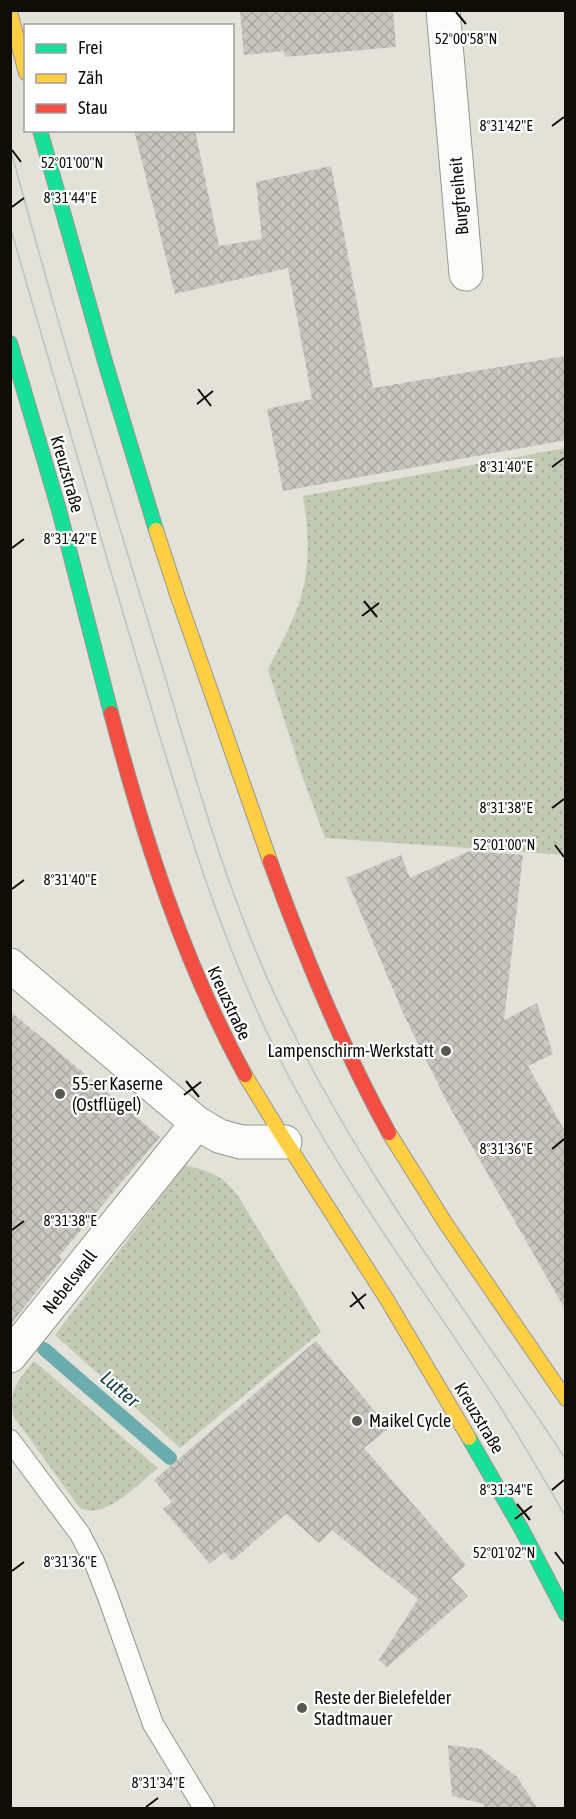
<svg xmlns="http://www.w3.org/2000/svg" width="576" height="1819" font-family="'Asap Condensed',sans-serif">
<defs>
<pattern id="park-dots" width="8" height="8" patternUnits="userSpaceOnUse" patternTransform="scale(1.5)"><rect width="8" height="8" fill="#c1cbb3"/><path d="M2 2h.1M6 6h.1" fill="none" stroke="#a5ad98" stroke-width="1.8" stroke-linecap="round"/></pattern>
<pattern id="building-cross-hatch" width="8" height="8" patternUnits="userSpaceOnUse" patternTransform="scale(1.5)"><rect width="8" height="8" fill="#c8c6bf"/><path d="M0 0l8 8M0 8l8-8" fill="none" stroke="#aba9a3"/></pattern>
</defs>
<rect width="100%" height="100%" fill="#e3e2d8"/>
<path fill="url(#park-dots)" d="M565,448V855L325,838L305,784L268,670C278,649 290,628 298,606C311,571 309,532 303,496Z
M185,1165C210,1172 222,1174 238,1196L321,1332L180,1448L55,1335Z
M34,1361L158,1468C139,1483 103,1523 79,1507L14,1417C6,1393 19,1379 34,1361Z"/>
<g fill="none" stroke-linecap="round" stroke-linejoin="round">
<path stroke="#6badae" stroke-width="14" d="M44,1349L170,1458"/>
</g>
<path fill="url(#building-cross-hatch)" d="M240,10H393L396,47L285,57L284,51L244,55Z
M134,130H195L219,246L262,239L256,182L331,166L373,388L566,356V440L283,491L267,409L312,399L288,268L175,294Z
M470,851L523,855L504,1020L537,1003L553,1054L528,1066L566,1133V1311L449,1106L403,1013L346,878L401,855L410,878Z
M10,1011L160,1137L59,1256L62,1259L10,1325Z
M316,1341L389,1428L364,1448L466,1565L451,1578L468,1596L387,1667L379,1660L418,1599L332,1530L319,1543L286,1514L232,1561L224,1552L210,1564L163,1509L172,1502L154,1480Z
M448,1745L481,1749L517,1777L538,1809H485L484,1804L452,1796Z"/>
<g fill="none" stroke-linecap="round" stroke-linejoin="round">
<g stroke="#97978f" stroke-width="22">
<path id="lane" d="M10,1440L80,1534L94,1561L108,1597L153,1724L204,1808"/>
</g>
<g stroke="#97978f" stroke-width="35">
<path id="street" d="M443,10L466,274
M10,965L197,1123L219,1136L241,1142H285
M10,1356L197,1123"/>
</g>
<g stroke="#97978f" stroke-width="16">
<path id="fast" d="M40,130L106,365L156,530
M10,343L59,510L111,713
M469,1438L522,1530L566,1614"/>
</g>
<g stroke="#97978f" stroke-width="16">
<path id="slow" d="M10,12L26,73
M156,530L178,597L270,861
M245,1075L281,1134L386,1298L469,1438
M389,1133L446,1224L566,1399"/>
</g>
<g stroke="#97978f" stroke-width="16">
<path id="jam" d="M111,713C144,838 183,961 245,1075
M270,861C304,955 341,1046 389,1133"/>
</g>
<use href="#lane" stroke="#fbfbf9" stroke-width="20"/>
<use href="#street" stroke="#fbfbf9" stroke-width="33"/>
<use href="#fast" stroke="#16e098" stroke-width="14"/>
<use href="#slow" stroke="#ffcf43" stroke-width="14"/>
<use href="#jam" stroke="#f24e42" stroke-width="14"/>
<path stroke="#c1c1be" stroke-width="1.5" d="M10,147C56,319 108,490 160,660C198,786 233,916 294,1034C345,1135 408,1229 472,1322C503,1368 536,1413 566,1460
M10,226L27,285C67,423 107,560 148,697C183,814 218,932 272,1043C332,1168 417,1279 492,1394C518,1434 542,1476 566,1517"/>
</g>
<path fill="none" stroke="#0e0d07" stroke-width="2" d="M456,12L466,24M552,126L564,117M12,150L21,162M12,207L24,198M198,389L211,406M197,404L213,391M552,467L564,458M12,548L24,539M364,601L377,617M362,616L379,603M552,808L564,799M555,845L564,857M12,889L24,880M186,1081L199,1097M184,1095L201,1082M552,1149L564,1139M12,1230L24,1221M352,1292L364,1309M350,1307L366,1294M552,1490L564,1480M517,1504L530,1520M515,1519L532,1506M555,1552L564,1564M12,1571L24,1562M146,1807L158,1798"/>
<g fill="#595850" stroke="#fff" stroke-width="2">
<circle cx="446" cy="1051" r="6"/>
<circle cx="60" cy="1094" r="6"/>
<circle cx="357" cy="1421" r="6"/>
<circle cx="302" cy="1708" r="6"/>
</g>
<g text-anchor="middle" stroke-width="4.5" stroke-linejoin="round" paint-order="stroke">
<g font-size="18" fill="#0e0d07" stroke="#fff">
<text transform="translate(459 196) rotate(-95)" y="6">Burgfreiheit</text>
<text transform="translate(67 474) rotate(74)" y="6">Kreuzstraße</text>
<text transform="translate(229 1003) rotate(65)" y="6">Kreuzstraße</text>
<text transform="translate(70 1282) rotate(-52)" y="6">Nebelswall</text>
<text transform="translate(479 1418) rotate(59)" y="6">Kreuzstraße</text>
</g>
<g font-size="18" fill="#0e0d07" stroke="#fff" text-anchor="start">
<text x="434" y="1057" text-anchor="end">Lampenschirm-Werkstatt</text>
<text x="72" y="1090">55-er Kaserne<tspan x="72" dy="21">(Ostflügel)</tspan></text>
<text x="369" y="1427">Maikel Cycle</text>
<text x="314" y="1704">Reste der Bielefelder<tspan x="314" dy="21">Stadtmauer</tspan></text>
</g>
<g font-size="20" font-style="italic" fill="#174245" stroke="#fff">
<text transform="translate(120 1389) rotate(41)" y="7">Lutter</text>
</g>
</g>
<g font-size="15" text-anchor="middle" fill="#0e0d07" stroke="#fff" stroke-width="4.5" stroke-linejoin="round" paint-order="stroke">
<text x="466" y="44">52°00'58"N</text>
<text x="506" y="131">8°31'42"E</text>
<text x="72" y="168">52°01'00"N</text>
<text x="70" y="203">8°31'44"E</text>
<text x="506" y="472">8°31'40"E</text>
<text x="70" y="544">8°31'42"E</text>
<text x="506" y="813">8°31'38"E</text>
<text x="504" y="850">52°01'00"N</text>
<text x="70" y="885">8°31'40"E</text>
<text x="506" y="1154">8°31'36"E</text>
<text x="70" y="1226">8°31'38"E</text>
<text x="506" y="1495">8°31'34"E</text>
<text x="504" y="1558">52°01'02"N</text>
<text x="70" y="1567">8°31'36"E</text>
<text x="158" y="1788">8°31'34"E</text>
</g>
<rect width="576" height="1819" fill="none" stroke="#0e0d07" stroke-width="24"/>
<rect x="24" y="24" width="210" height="108" fill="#ffffff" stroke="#9f9e9c" stroke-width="1.5"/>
<rect x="36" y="44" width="30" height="9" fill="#16e098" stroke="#9f9e9c" stroke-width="1.5"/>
<text x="78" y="54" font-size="18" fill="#0e0d07">Frei</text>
<rect x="36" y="74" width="30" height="9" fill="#ffcf43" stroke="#9f9e9c" stroke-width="1.5"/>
<text x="78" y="84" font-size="18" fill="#0e0d07">Zäh</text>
<rect x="36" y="104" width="30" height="9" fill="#f24e42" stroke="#9f9e9c" stroke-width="1.5"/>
<text x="78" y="114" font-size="18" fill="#0e0d07">Stau</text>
</svg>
